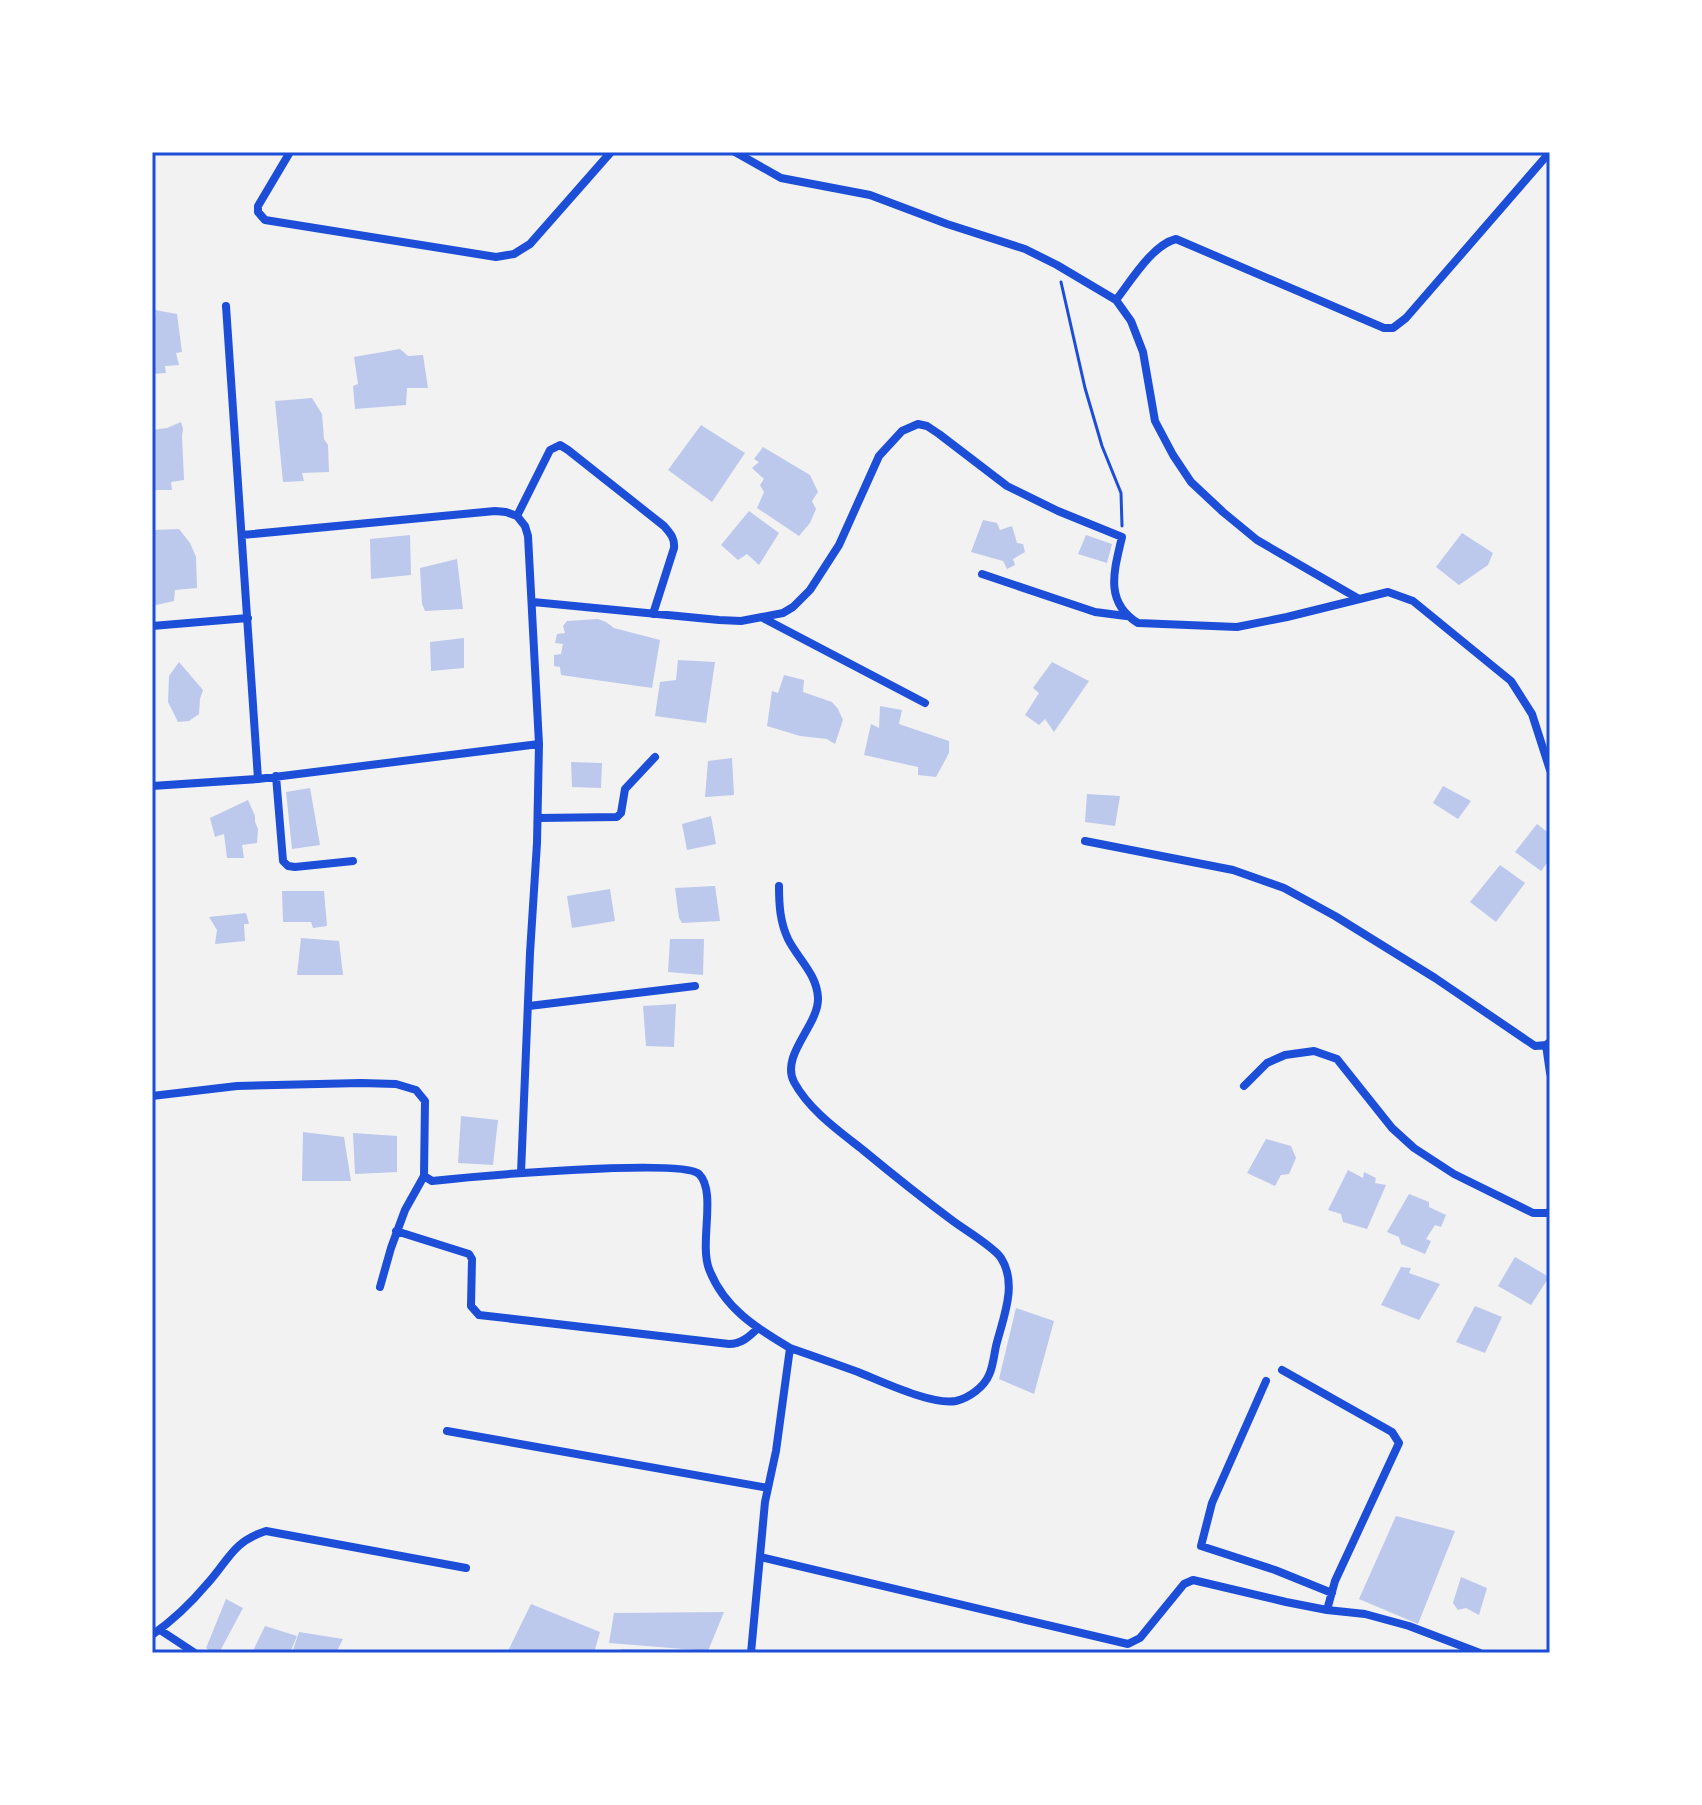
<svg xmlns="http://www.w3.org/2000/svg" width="1702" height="1805" font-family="Figtree,sans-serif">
<rect width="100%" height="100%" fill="#f2f2f2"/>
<path fill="#bdc9ec" d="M155,310L177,314L182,352L176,353L179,365L165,366L166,373L152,374V315H156Z
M400,349L408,356L423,355L428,388H407L406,405L355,409L353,386L358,384L354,357Z
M312,398L322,414L324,439L328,445L329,472L302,473L304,481L283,482L275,401Z
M181,422L183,429L182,436L184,480L171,482L172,490H152V430L167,428Z
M701,425L745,453L712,502L668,470Z
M763,447L810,475L818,492L812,501L816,509L810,523L799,536L757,508L764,492L760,485L764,479L752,468L759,462L754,459Z
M749,511L779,533L759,565L747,554L738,560L721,545Z
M983,520L997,523L1000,530L1012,526L1017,543L1023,544L1025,552L1013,559L1015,565L1007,569L1003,561L971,552Z
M179,529L190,543L196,557L197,588L175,590L174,601L152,606V530Z
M1462,533L1493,553L1488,565L1459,585L1436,567Z
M410,535L411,575L371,579L370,539Z
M1086,535L1112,544L1107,563L1078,554Z
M457,559L463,609L425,611L422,604L420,568Z
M598,619L606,622L614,628L660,640L652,688L561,675L560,667L554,666V655L561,654L563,644L555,643L557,634L565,633L563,626L567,621Z
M464,638V668L431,671L430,642Z
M678,660L715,662L706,723L655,716L660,682L676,680Z
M179,662L203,690L200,699L199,714L189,721L178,722L168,702L169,676Z
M1052,662L1089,681L1054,732L1045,719L1039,725L1025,715L1039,693L1033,688Z
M784,675L804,680L803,692L832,702L838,709L843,720L835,744L827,739L800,736L767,726L772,691L778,693Z
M880,706L902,710L899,724L949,741V753L936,777L918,775V767L864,755L871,724L879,728Z
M732,758L734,795L705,797L708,761Z
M571,762L602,763L601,788L572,787Z
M1443,786L1471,801L1458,819L1433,803Z
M310,788L320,845L292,849L286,792Z
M1087,794L1120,796L1115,826L1085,822Z
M248,800L255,816V822L258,829L257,843L242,845L244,858H227L224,834L215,837L210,818Z
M711,816L716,844L687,850L682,824Z
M1537,824L1550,834V859L1541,871L1515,852Z
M1500,865L1525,883L1496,922L1470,902Z
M715,886L720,921L682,923L679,918L675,888Z
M610,889L615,921L572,928L567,896Z
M282,891H324L327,926L313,928L311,922H283Z
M246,913L249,924H244L245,941L215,944L217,930L209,917Z
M301,938L339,941L343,975H297Z
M670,939H704L703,975L668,972Z
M676,1004L674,1047L646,1046L643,1006Z
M461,1116L498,1120L493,1165L458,1163Z
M303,1132L344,1137L351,1181H302Z
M353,1133L397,1136V1172L355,1174Z
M1266,1139L1291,1146L1296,1158L1289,1174L1281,1175L1275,1186L1247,1173Z
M1348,1170L1363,1178L1364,1172L1376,1178L1375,1183L1386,1185L1367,1229L1343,1222L1341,1214L1328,1210Z
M1409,1194L1429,1202V1207L1446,1215L1441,1227L1435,1225L1426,1239L1431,1241L1425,1254L1401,1244L1399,1237L1387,1232Z
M1515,1257L1549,1277L1531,1305L1498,1286Z
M1401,1267L1411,1268L1409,1273L1440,1284L1419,1320L1381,1305Z
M1475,1306L1502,1317L1485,1353L1456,1342Z
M1016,1308L1054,1321L1034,1394L999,1379Z
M1396,1516L1455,1531L1418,1624L1359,1599Z
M1461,1577L1487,1588L1479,1615L1466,1608L1458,1610L1453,1603Z
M226,1599L243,1608L219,1653H213L206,1648Z
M531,1604L600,1632L594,1653H507Z
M724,1612L708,1651L609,1643L614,1613Z
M265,1626L297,1636L290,1653H252Z
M299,1632L343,1639L336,1653H292Z
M621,1649L675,1650V1653H620Z"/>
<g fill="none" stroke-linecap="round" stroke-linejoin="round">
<path stroke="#1d4ed8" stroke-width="3" d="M1061,282L1085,388L1102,446L1121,493L1122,526"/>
<path stroke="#1d4ed8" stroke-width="8" d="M290,152L258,206V212L265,220L496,257L514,254L530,244L611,152
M735,152L781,178L870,195L947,224L1025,249L1057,265L1116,300L1131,321L1143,352L1155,421L1173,455L1191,482L1223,512L1257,540L1359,599
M1116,300C1131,281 1152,245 1176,239L1384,328H1393L1406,318L1550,152
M226,306L258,779
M517,516L550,450L560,445L568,450L664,526C670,533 675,538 674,548L653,614
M242,535L495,511L506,512L517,516L525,526L528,536L539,744L537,843L530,953L521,1173
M982,574L1095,612L1126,616
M533,602L719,620L741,621L783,613L793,607L810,590L839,545L879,456L902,431L918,424L927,426L939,434L1007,486L1058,511L1122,537C1114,571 1104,602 1138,623L1237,627L1287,617L1388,592L1413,601L1511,681L1532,714L1550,770
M763,618L925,703
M152,626L248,618
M276,776L283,861L288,866L295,867L353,861
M152,786L258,779L539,744
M538,818L617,817L621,813L625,789L655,757
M1085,841L1233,870L1284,888L1335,916L1435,978L1535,1046L1546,1045L1550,1042
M779,886C779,905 780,922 788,939C798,959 817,974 818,998C819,1025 780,1055 794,1082C809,1110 839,1131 863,1150C892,1174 922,1198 953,1221C965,1230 994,1247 1001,1258C1018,1284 1003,1318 996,1346C994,1355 993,1367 989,1375C984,1387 969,1398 956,1401C931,1405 883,1382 858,1372C836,1364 813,1356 790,1348
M529,1006L695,986
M1546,1045L1550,1073
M1244,1086L1267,1063L1285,1055L1314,1051L1337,1059L1392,1128L1414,1148L1454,1174L1533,1213H1547L1550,1211
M152,1096L237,1086L361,1083L396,1084L416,1090L425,1101L424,1176L432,1181C467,1177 681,1158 699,1174C717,1192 699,1243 709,1269C724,1308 756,1328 790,1348L776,1451L765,1502L751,1653
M396,1231L469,1254L472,1259L471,1306L479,1315L729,1344C741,1344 749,1337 757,1329
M380,1287L391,1248L405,1210L424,1176
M1282,1370L1392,1432L1399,1443L1335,1581L1327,1610
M1266,1381L1212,1503L1201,1546L1275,1570L1332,1593
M447,1431L768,1488
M760,1557L1128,1644L1140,1638L1184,1584L1193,1580L1286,1602L1327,1610L1365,1614L1409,1626L1480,1653
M160,1630L195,1653
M152,1635C172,1621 191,1603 207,1584C229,1560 232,1542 266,1531L466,1568"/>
</g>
<rect width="1702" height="1805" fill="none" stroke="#ffffff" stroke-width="308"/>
<rect x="154" y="154" width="1394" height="1497" fill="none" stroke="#1d4ed8" stroke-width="3"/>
</svg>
